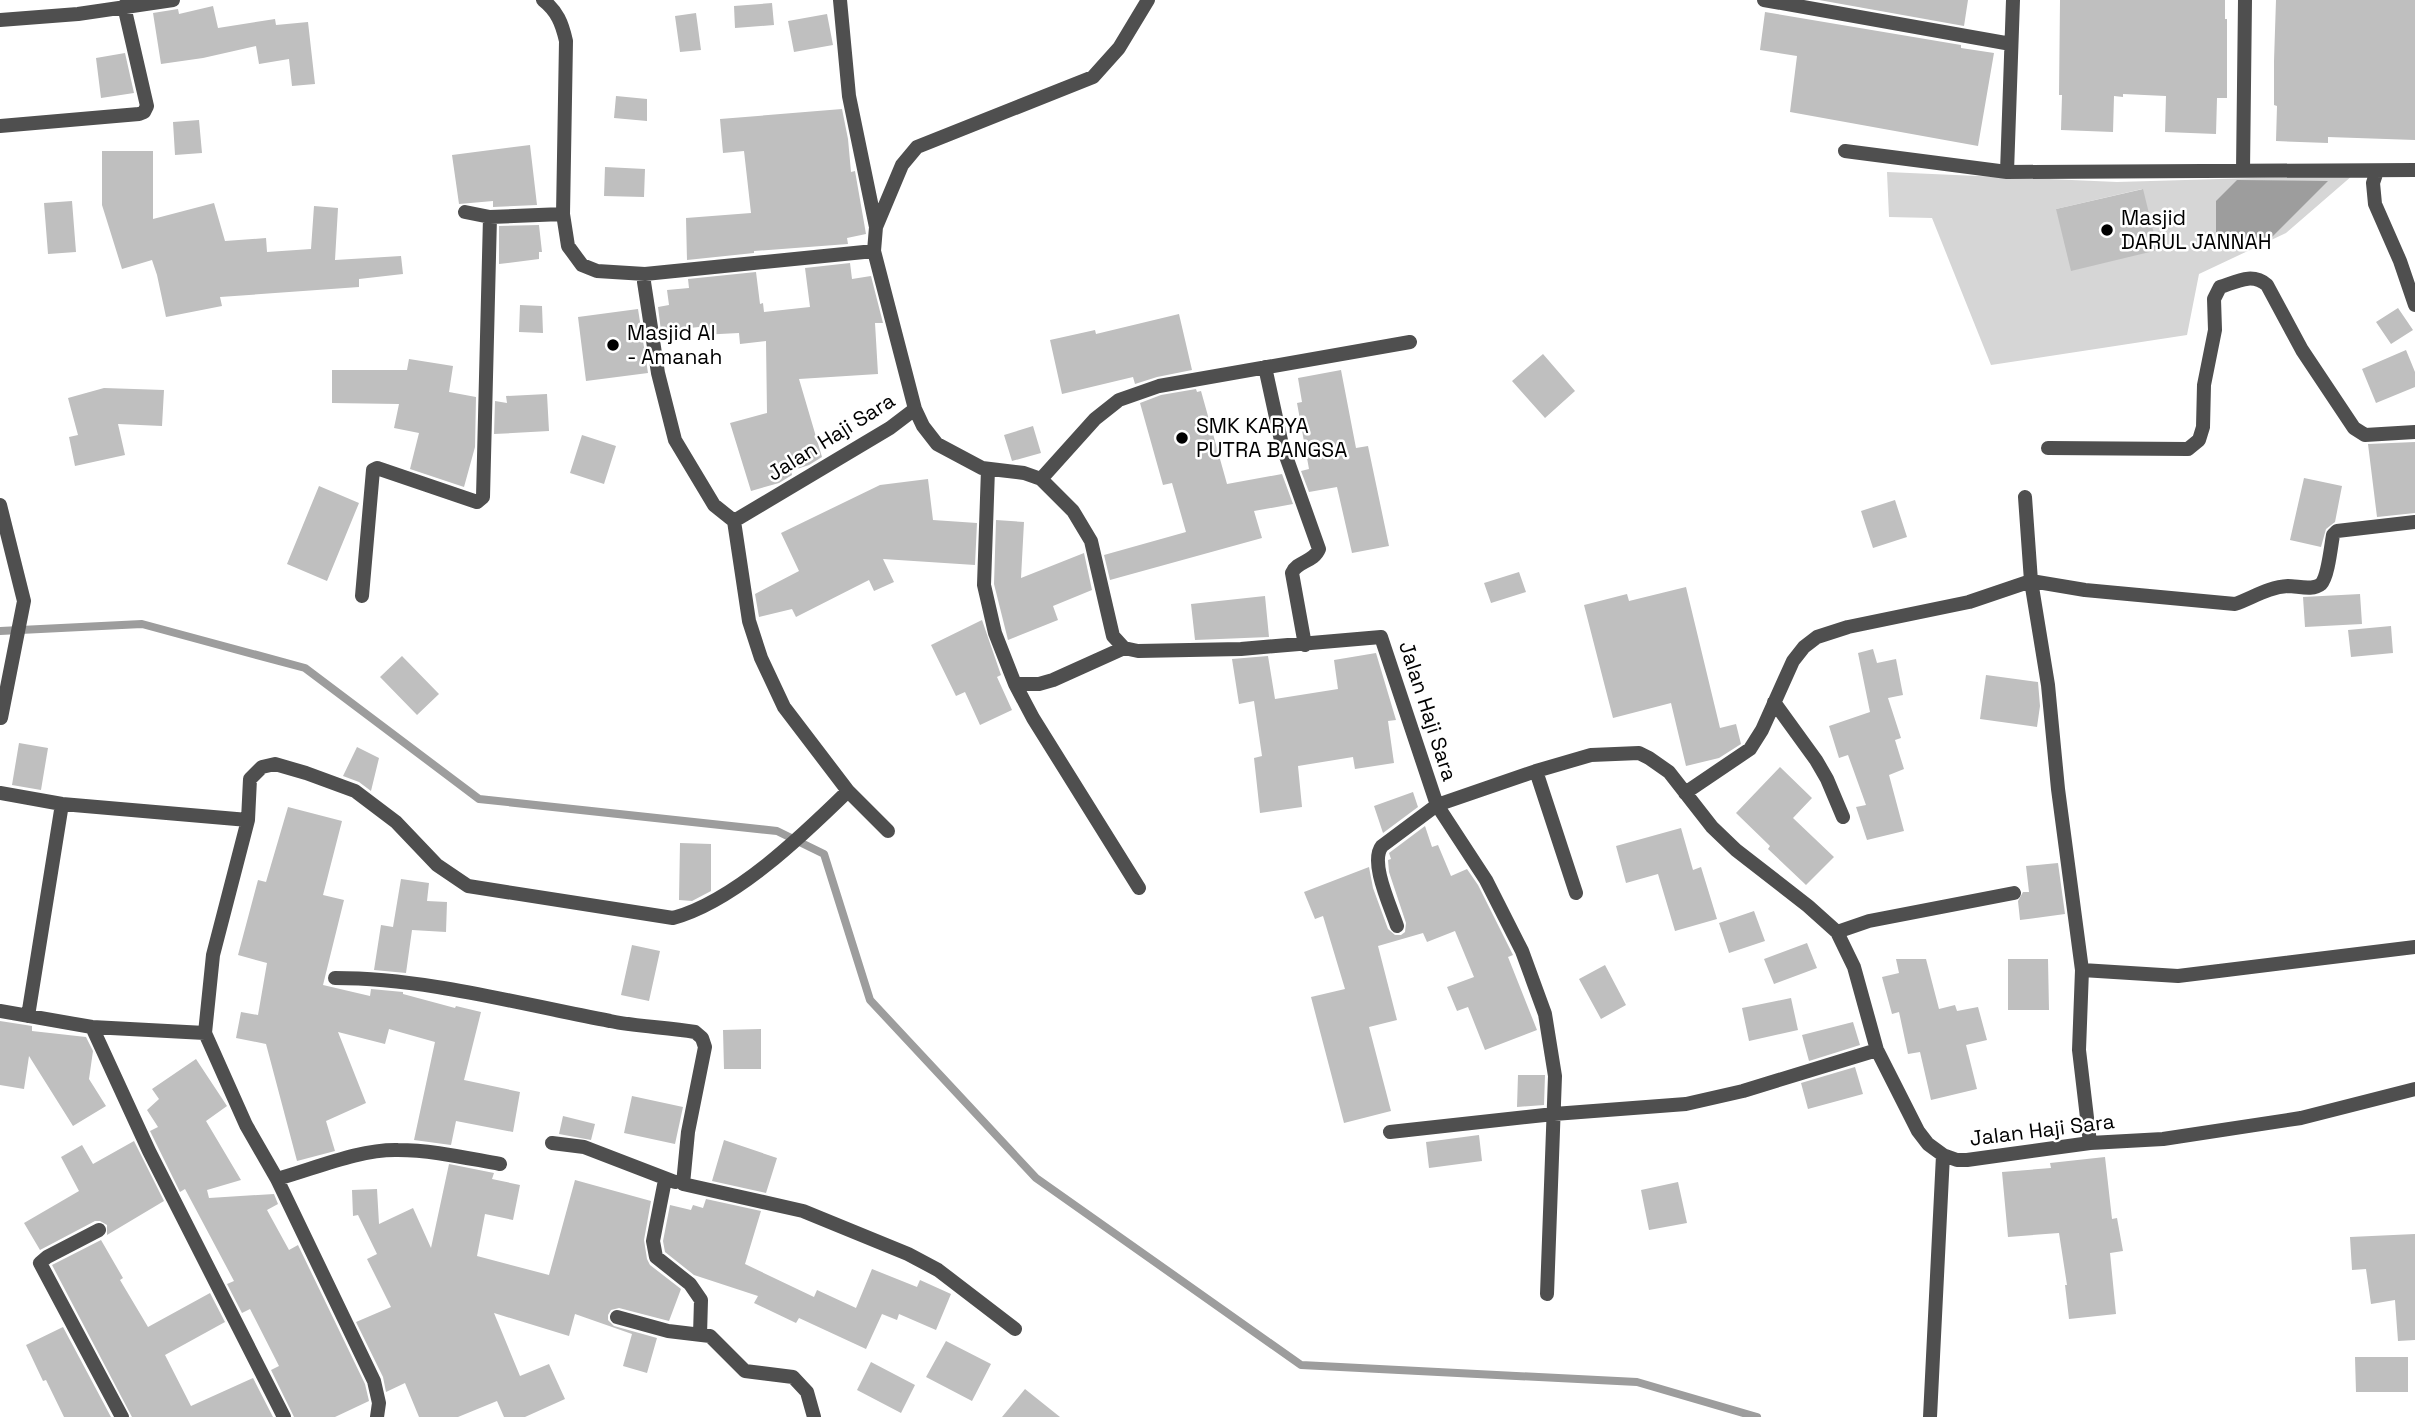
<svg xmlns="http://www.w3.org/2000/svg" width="2415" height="1417" font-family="'Space Grotesk',sans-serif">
<rect width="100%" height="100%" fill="#fff"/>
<path fill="#d6d6d6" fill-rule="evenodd" d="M1887,172L2117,182L2353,175L2286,233L2199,274L2187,335L1991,365L1932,218L1889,217ZM2142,189L2158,250L2056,209Z"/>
<path fill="#9d9d9d" d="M2237,180L2328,181L2270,239L2223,247L2216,233V201Z"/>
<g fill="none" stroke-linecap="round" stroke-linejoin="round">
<path stroke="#9d9d9d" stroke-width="8" d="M0,631L142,624L305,668L479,799L777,831L824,854L870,1000L1036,1178L1301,1365L1637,1382L1757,1417"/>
</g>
<path fill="#bfbfbf" d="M1819,0H1968L1964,26Z
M2060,0H2225V19H2227V98H2217L2216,134L2165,132L2166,96L2123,94V97L2114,96L2113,132L2061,130L2062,95H2059Z
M2276,0H2415V140L2328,137V143L2276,141L2277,106L2274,105V61Z
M772,3L774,25L735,28L734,6Z
M213,6L218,28L275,19L276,25L308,22L315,84L292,86L289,59L259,64L256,46L203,58L161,64L153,13L178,9L179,14Z
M1765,12L1961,45V48L1994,53L1978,146L1790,112L1797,56L1760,50Z
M696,13L701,50L680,52L675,16Z
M827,14L833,45L794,52L788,21Z
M125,53L134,93L101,98L96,58Z
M616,96L647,99V121L614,118Z
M842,109L848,139L851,172L855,171L866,234L847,238L848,244L754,251V253L687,260L686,218L751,213L744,151L723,153L720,119Z
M199,120L202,153L175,155L173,122Z
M530,145L537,205L493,207V201L459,204L452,155Z
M102,151H153V219L214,203L225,241L266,238L267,252L311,249L314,206L338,208L335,260L401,256L403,274L359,279V287L220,297L222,306L166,317L157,275L152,260L122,269L102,205Z
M605,167L645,169L644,197L604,196Z
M2143,189L2158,250L2071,271L2056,209Z
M72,201L76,252L48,254L44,203Z
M539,225L542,252H539V259L499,264V226Z
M850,263L852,279L871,276L883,323H875L878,374L799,379L822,457L809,465L791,471L792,475L779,483L751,491L730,423L767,413L766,341L740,344L739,333L700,335L699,327L661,331L658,307L669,305L667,290L689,288L688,279L756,272L760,304L763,303L764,312L810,307L805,268Z
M520,305L542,306L543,333L519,332Z
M2398,308L2413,330L2391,344L2376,322Z
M638,309L648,373L586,381L578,317Z
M1179,314L1192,370L1157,377L1135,384L1133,377L1062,394L1050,340L1095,330L1096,334Z
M2406,350L2415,372V387L2376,403L2362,369Z
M1543,354L1575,391L1545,418L1512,381Z
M409,359L453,366L449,392L476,397L475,447L464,487L410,469L419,433L394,428L399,404L332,403V370H407Z
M1341,370L1356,448L1368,446L1389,546L1352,553L1337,487L1309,492L1301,471L1309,469L1297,403L1302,402L1298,378Z
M104,388L164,390L162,426L118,424L125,455L75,466L69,437L78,435L68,398Z
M1196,389L1197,392L1201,391L1227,484L1282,474L1293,504L1254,511L1262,538L1110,580L1104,555L1186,532L1172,483L1163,485L1140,403L1161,395Z
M547,394L549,431L494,434L495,401L507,403L506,396Z
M1033,426L1041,453L1012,461L1004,435Z
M582,435L616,446L604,484L570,473Z
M2415,442V513L2377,517L2368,444Z
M2304,478L2342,486L2335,522L2326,529L2321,547L2290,540Z
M928,479L933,520L977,523L975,565L883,559L894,582L874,591L869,580L796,617L792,609L759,617L755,594L799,571L781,533L880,485Z
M319,486L359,503L327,581L287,564Z
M1895,500L1907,537L1873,548L1861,511Z
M996,520L1024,522L1021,578L1084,553L1092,590L1053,606L1058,620L1008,640L994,584Z
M1519,572L1526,592L1491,603L1484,583Z
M1686,587L1720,728L1736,724L1741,744L1719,758L1686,766L1671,703L1613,718L1584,605L1627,594L1629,601Z
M2360,594L2362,624L2305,627L2303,597Z
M1265,596L1269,637L1195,640L1191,604Z
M982,620L1001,675L997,677L1012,710L980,725L965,692L956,696L931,645Z
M2391,626L2393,653L2351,657L2348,630Z
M1873,649L1877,663L1896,659L1903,695L1888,698L1901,738L1895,740L1904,769L1889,775L1904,831L1867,840L1856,807L1866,805L1848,755L1839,758L1829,726L1870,712L1858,653Z
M1376,653L1396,720L1388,721L1394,763L1355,769L1353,757L1298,766L1302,807L1260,813L1254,758L1262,756L1254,701L1239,704L1232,659L1268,656L1275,699L1338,689L1334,660Z
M402,656L439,694L417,715L380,677Z
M1986,675L2038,682L2040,706L2037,727L1980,719Z
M19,743L48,748L41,790L12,785Z
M357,747L379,758L371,791L359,782L343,776Z
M1780,767L1812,798L1793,818L1834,857L1806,885L1768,849L1770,846L1736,813Z
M1413,792L1418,807L1383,833L1374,806Z
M288,807L342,821L323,895L344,900L323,985L370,996L371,989L403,992V994L455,1008L456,1006L481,1012L464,1080L520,1092L513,1132L456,1121L451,1145L414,1140L435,1042L389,1029L385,1044L338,1032L366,1103L326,1121L335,1151L297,1161L266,1044L236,1038L241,1012L258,1015L267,963L238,955L258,880L266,882Z
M1425,826L1432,847L1438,845L1451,876L1467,869L1478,885L1513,955L1508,957L1537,1030L1485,1050L1468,1007L1457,1011L1447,987L1474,977L1455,931L1427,942L1423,933L1378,946L1397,1020L1369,1027L1391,1111L1344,1123L1311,997L1345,989L1323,916L1315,919L1304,892L1369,867L1373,888L1388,929L1395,935H1401L1405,932L1406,923L1389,872L1388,860L1391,859L1389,853Z
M1681,828L1693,870L1701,867L1717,919L1675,931L1658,874L1626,883L1616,846Z
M680,843L711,844V891L692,901L679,900Z
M2058,863L2065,914L2020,920L2018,901L2023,892H2029L2026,866Z
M401,879L429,883L427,901L447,902L446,932L412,930L406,973L374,970L381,925L393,927Z
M1754,911L1765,941L1729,953L1719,923Z
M1807,943L1817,968L1774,984L1764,959Z
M632,945L660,951L649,1001L621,995Z
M1896,959H1926L1939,1009L1955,1005L1957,1011L1978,1007L1987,1040L1966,1045L1977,1089L1931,1100L1920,1052L1908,1054L1899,1012L1892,1014L1882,977L1899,973Z
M2008,959H2048L2049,1010H2008Z
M1605,965L1626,1005L1601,1019L1579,979Z
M1791,998L1798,1030L1749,1041L1742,1008Z
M0,1021L32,1026V1031L86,1037L93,1051L89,1079L106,1106L73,1126L29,1056L24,1089L0,1085Z
M1853,1022L1860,1045L1809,1061L1802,1035Z
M761,1029V1069H724L723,1030Z
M196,1059L227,1106L206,1121L241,1180L207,1190L209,1198L274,1194L278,1204L267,1210L289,1250L298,1245L365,1384L369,1401L335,1417H294L271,1370L279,1366L250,1309L242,1313L227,1284L234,1281L185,1189L180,1192L150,1131L158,1127L147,1110L159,1099L152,1089Z
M1855,1067L1863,1094L1808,1109L1801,1083Z
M1518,1075H1545L1544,1105L1517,1107Z
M632,1096L683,1107L675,1144L624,1133Z
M563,1116L595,1124L591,1140L559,1134Z
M1479,1135L1482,1161L1429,1168L1426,1142Z
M724,1140L777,1158L766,1193L712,1181Z
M134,1141L164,1201L107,1235V1225L100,1221H95L40,1250L24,1223L79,1191L61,1157L82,1145L93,1164Z
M2105,1157L2112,1219L2117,1218L2123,1251L2110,1253L2116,1314L2069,1319L2065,1285H2067L2059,1233L2008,1237L2002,1172L2051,1168L2050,1163Z
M449,1164L494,1173L492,1179L520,1185L513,1220L485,1214L477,1256L549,1275L575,1180L651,1201L644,1240L647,1259L650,1265L681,1289L669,1321L619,1308L611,1310L608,1315V1320L614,1326L657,1338L647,1373L623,1366L632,1334L575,1314L569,1336L494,1313L520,1376L549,1364L565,1399L525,1417H504L497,1401L458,1417H419L405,1383L386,1392L383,1377L356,1322L391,1307L367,1259L377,1254L358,1215L353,1216L352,1190L377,1189L379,1224L413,1208L431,1248Z
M1678,1182L1687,1223L1649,1230L1641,1190Z
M706,1199L761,1211L745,1264L814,1297L817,1290L856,1308L872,1269L917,1287L920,1280L951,1294L936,1330L899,1314L897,1320L882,1314L866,1349L799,1318L796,1323L754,1303L758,1296L694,1275L665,1252L663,1241L670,1205L691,1210L693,1205L703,1208Z
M2415,1234V1340L2398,1341L2395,1300L2371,1304L2366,1269L2352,1270L2350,1237Z
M101,1240L123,1278L120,1280L148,1327L210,1293L225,1322L165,1355L191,1406L253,1378L273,1417H132L52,1265Z
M63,1327L111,1417H64L46,1380L43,1381L26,1345Z
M946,1341L991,1364L972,1401L926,1377Z
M2355,1357H2408V1392H2356Z
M871,1362L915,1385L901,1413L857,1390Z
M1025,1389L1060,1417H1002Z"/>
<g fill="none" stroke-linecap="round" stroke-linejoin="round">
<path stroke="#4f4f4f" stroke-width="14" d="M543,0C557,11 562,23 566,41L563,214L568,246L582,265L597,271L645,274L874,251L915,409
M840,0L849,96L876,227L874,251
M1764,0L2011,44
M0,20L78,14L173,0
M0,126L139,114L144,112L147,106L124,6
M1845,151L2007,172L2415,170
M2243,171L2245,0
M2377,171L2373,183L2375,204L2400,261L2415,305
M2007,172L2013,0
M465,212L490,217L563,214
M876,227L902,165L917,147L1093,77L1119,48L1148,0
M645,274L644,282L658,373L675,440L714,505L734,521
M1265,367L1282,445L1319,549C1314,562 1297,561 1292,573L1305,645
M2048,448L2188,449L2199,440L2203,427L2204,385L2215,330L2214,299L2220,287C2236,282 2252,272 2267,285L2302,350L2354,428L2365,435L2415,432
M988,469L984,585L995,633L1015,684H1039L1053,680L1124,648
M1041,479L1095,419L1119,400L1159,386L1410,342
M2025,497L2031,581L2048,685L2058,789L2082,970L2079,1050L2090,1143
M0,505L24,601L1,718
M734,521L890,428L915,409L923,426L937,444L982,468L1024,473L1041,479L1073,511L1091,541L1113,636L1124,648L1138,651L1241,649L1381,637L1437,805L1486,880L1522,951L1545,1014L1555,1076L1547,1294
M734,521L749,621L761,658L784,707L848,791L888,831
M362,596L373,470L377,468L477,502L483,497L490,217
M1015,684L1033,718L1139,888
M1774,702L1816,760L1827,779L1843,817
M1536,771L1576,893
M0,793L62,804L248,820
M1685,793L1750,749L1762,730L1793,661L1804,647L1817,637L1848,627L1969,602L2031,581L2085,590L2235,604C2252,598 2269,587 2288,586C2298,586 2313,591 2321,584C2328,577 2331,546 2333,535L2337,531L2415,522
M1397,926C1391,907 1369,862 1382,846L1437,805L1536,771L1591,755L1639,753L1649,758L1669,772L1712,827L1736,850L1808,906L1837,932L1854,967L1877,1050L1918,1131L1928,1144L1943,1155L1957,1160H1967L2090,1143L2163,1139L2301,1118L2415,1089
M1837,932L1869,921L2014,893
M2082,970L2178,976L2415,947
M335,978C427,978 519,1004 610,1021C638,1027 667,1027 695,1032L702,1038L705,1047L688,1132L683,1184L803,1211L908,1254L938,1270L1015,1329
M0,1011L92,1027L205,1033
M28,1016L62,804
M92,1027L149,1151L284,1417
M1390,1132L1554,1114L1686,1104L1743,1091L1877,1050
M552,1143L584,1147L675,1182
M277,1179C314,1169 359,1149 398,1150C432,1150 466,1158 500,1164
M665,1180L653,1241L656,1257L690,1284L701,1300L700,1335
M99,1230L47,1257L40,1263L122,1417
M617,1317L668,1331L710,1336L745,1371L793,1377L807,1392L814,1417
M377,1417L379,1403L374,1381L277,1179L246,1125L205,1033L213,955L248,820L250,779L262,767L275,764L306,773L355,791L396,822L437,865L468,886L673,918C735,901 803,835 848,791
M1930,1417L1943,1155"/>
</g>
<g fill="#000" stroke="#fff" stroke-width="2.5">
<circle cx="2107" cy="230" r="7"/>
<circle cx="613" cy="345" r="7"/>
<circle cx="1182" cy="438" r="7"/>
</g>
<g text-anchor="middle" stroke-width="5" stroke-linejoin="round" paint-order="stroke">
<g font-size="21" fill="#000" stroke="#fff" text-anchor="start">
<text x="2121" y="225">Masjid<tspan x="2121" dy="24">DARUL JANNAH</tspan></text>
<text x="627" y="340">Masjid Al<tspan x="627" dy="24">- Amanah</tspan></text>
<text x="1196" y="433">SMK KARYA<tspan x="1196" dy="24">PUTRA BANGSA</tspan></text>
</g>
<g font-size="21" fill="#000" stroke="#fff">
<text transform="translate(831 437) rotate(-32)" y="7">Jalan Haji Sara</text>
<text transform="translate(1428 711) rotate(72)" y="7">Jalan Haji Sara</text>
<text transform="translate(2042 1130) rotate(-7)" y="7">Jalan Haji Sara</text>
</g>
</g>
</svg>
